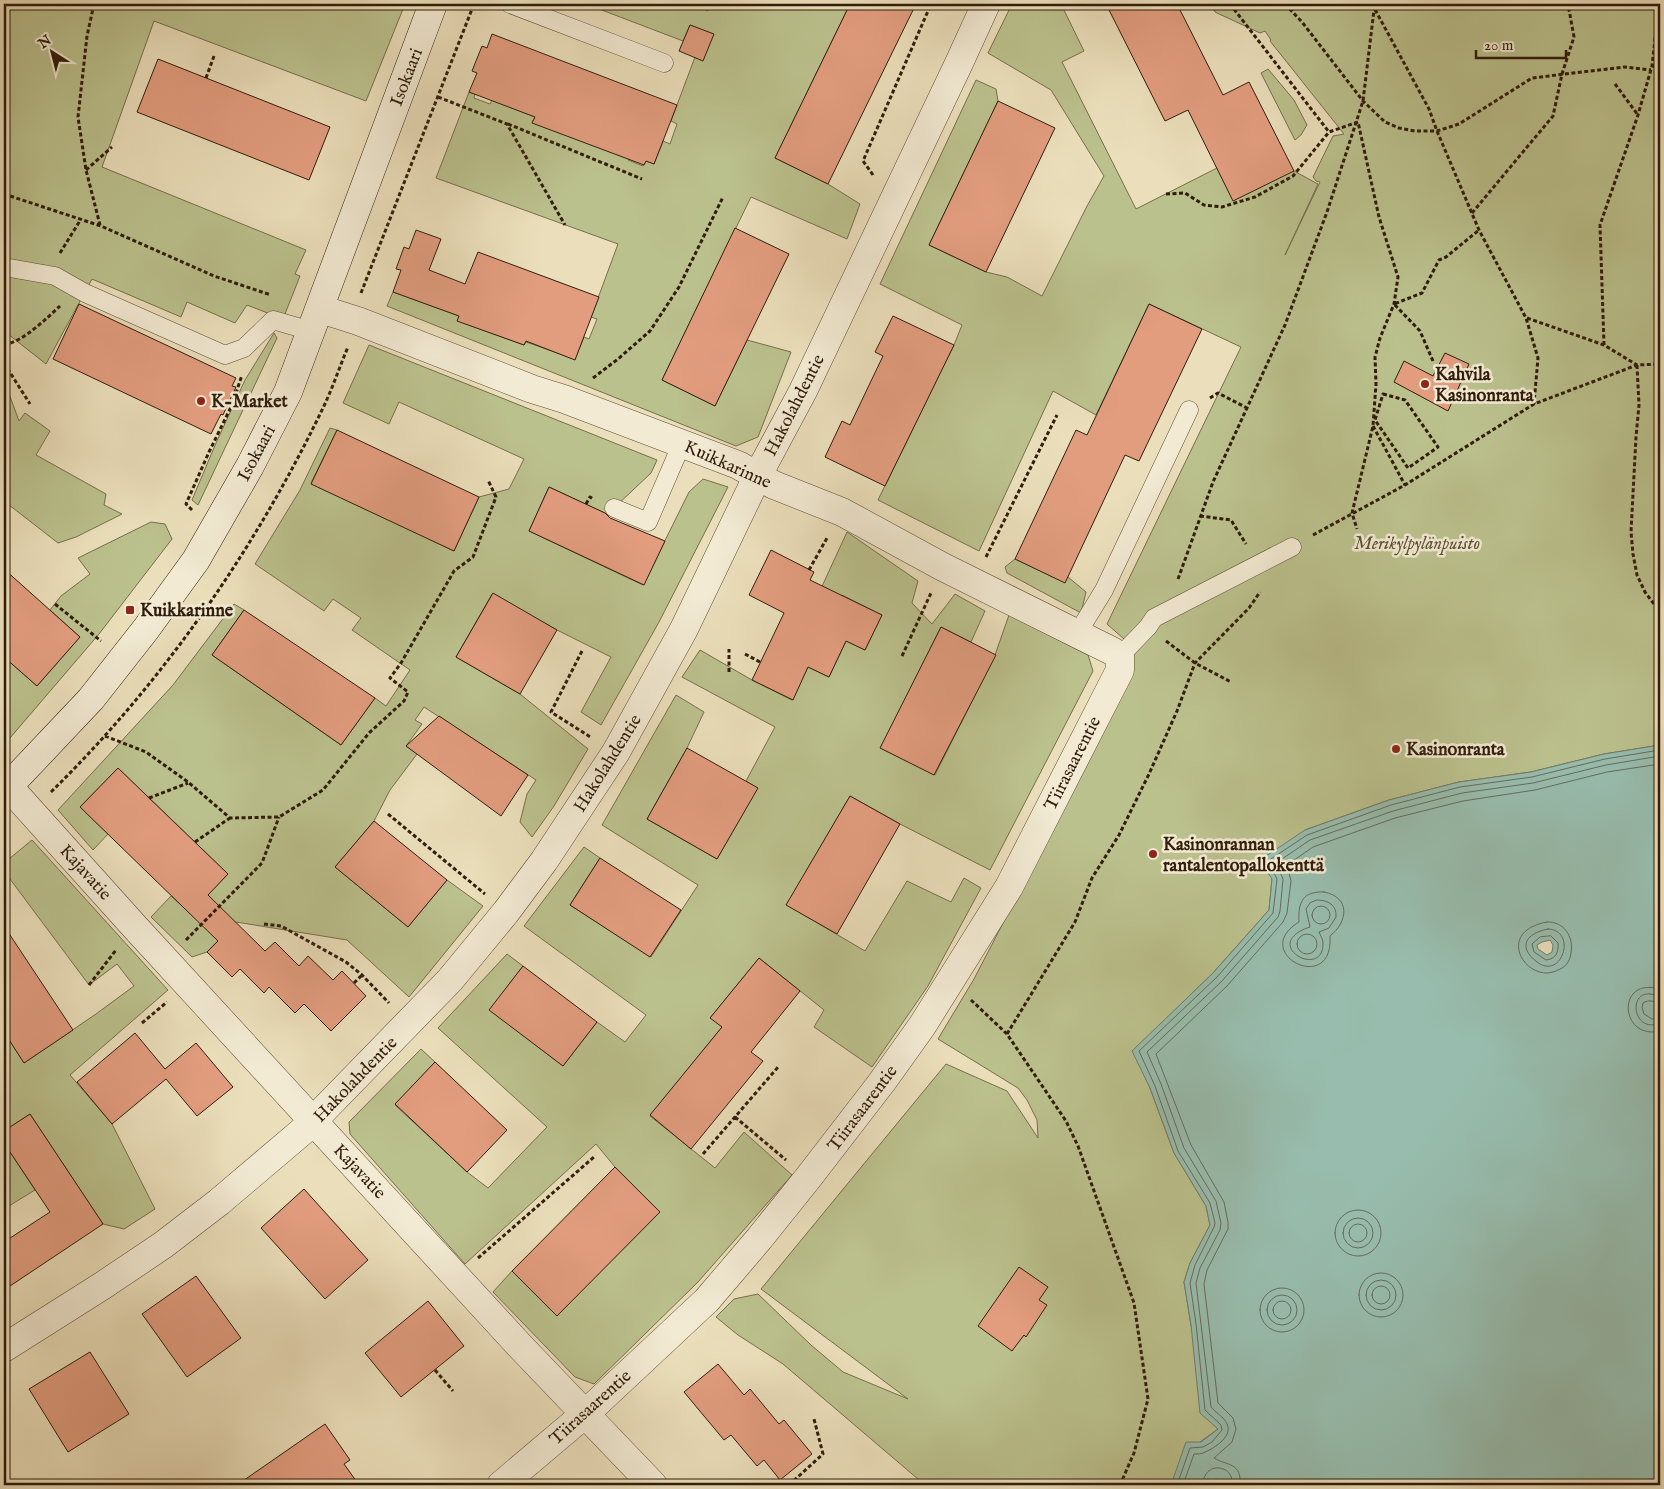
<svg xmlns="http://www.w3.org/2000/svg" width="1664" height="1489" font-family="'IM FELL English',serif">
<rect width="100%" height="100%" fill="#ebdfbb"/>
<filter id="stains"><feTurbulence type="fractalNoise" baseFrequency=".004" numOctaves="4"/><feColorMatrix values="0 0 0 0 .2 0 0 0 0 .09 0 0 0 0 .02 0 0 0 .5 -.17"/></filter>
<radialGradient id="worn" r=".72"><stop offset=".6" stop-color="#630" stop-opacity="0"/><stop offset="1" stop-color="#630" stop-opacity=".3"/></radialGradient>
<path fill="#bbc18d" stroke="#766e4c" d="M4,4H405L366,101L154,21L102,167L306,250L295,274L300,276L283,319L247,305L235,323L187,302L181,317L92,279L46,364L4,331Z
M586,4H693L708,11L711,4H850L775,158L828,184L860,204L847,239L751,197L662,380L715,406L747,340L791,352L758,437L736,446L387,306L393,292L459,316L458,321L524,345L526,342L575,359L584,337L589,339L597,319L591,317L618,244L436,178L469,92L475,94L474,98L490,104L492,100L535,117L532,122L630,156L628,160L643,166L646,161L654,164L663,141L670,144L677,124L671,121L695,57L703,60L713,34L690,25L683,41Z
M1012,4H1061L1084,51L1062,62L1136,209L1217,168L1294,171L1318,184L1285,255L1320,182L1316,181L1313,177L1333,136L1344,134L1270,41L1271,40L1265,31L1260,33L1215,12L1211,4H1660V745L1604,754L1531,772L1459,782L1389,800L1305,830L1272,879L1269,910L1213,973L1133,1051L1150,1088L1174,1153L1206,1206L1210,1225L1190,1263L1184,1282L1191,1325L1218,1429L1200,1442L1171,1485H925L783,1364L738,1335L716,1317L734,1299L758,1294L811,1345L843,1372L908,1399L761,1289L946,1064L1007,1091L1038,1138L1037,1120L1027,1100L1018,1088L938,1039L974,979L1056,821L1124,639L1107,624L1241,347L1149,304L1096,415L1053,391L979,551L878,500L954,345L962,325L880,284L976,80L996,89L998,101L929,245L986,272L1007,277L1042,296L1087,206L1104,176L1051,90L988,53Z
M1268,69L1294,100L1307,125L1301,135L1295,140L1261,73Z
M274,333L277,338L198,505L192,500L216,443L245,380Z
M369,345L657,460L651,473L614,508L611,516L549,487L529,531L643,585L689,492L703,479L728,487L659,622L601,725L581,712L611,657L557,630L492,594L456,657L520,694L588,749L554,806L532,837L520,822L527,794L536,780L424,707L415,720L422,724L406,746L417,754L390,790L374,821L335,867L408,927L447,880L483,906L409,997L347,940L236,922L207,952L192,957L151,917L171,896L190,913L228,874L118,768L80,807L108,834L93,850L58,810L173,685L234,604L244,610L212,655L341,745L375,698L386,706L410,670L352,630L361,618L333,599L324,611L255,564L300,490L330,428L337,430L311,483L454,551L479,497L509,489L524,459L399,402L389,424L343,403Z
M4,380L19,421L25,413L50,431L36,455L106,494L104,505L122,514L76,537L58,543L4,501Z
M151,522L165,524L172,539L99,634L4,745V657L37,686L80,637L50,610L61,596L90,574L78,558Z
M847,532L918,581L912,603L932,624L955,594L985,611L971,642L941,627L881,748L935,775L995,655L1009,615L1088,655L1093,671L990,870L900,824L850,796L787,905L865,951L907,881L951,902L964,878L981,888L928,986L872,1067L814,1027L824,1010L759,958L711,1017L722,1027L650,1116L715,1168L744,1132L792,1175L698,1282L594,1384L575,1377L493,1292L512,1271L660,1212L615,1167L596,1144L465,1264L350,1134L349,1122L421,1049L435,1062L395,1105L467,1172L488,1188L547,1127L438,1028L507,954L523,966L490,1010L563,1066L597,1022L625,1042L646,1015L524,926L584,847L600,858L570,905L651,957L698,885L602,825L676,695L704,712L687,748L647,819L717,859L757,788L746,781L775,727L682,677L700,650L752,680L792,700L808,667L829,677L846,641L865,650L882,615L842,595L826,628L807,619Z
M1015,559L1064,582L1068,577L1086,592L1081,613L1007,573L1005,567Z
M32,840L168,990L70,1075L112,1124L155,1209L124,1229L103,1224L30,1114L4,1131V1032L24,1063L96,1014L134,986L117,964L89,985L4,871V863Z
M4,1143L35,1190L4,1209Z"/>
<path fill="#98bdae" stroke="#6e7d6c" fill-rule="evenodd" d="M1660,745V1485H1220L1222,1480L1215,1479V1485H1171L1186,1442H1201L1218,1429L1200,1413L1191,1325L1184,1282L1190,1263L1210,1225L1206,1206L1174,1153L1150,1088L1132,1051L1213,973L1269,910L1272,879L1260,860L1305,830L1389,800L1459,782L1531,772L1604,754ZM1550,940L1553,945L1552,952L1547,955L1538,949L1537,945L1542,942Z"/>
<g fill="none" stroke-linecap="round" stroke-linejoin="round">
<path stroke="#646c5c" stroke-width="1" d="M1324,892C1351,897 1348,922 1330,936C1334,997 1248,953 1299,922C1298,903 1302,891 1324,892Z
M1317,900C1328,900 1337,905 1336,917L1329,928L1319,932C1320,935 1323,939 1323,943C1324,981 1258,944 1310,927L1306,909L1310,903Z
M1312 915a9 9 0 1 1 18 0a9 9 0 1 1-18 0Z
M1547,922C1564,921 1574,937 1571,953C1570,961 1566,967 1558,970C1528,986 1492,932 1547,922Z
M1548,929C1578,930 1562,981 1537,962C1517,947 1526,933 1548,929Z
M1297 944a10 10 0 1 1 20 0a10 10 0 1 1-20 0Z
M1551,936L1558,943C1559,952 1556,959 1546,960L1534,952L1532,944L1540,937Z
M1660,989C1615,976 1620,1041 1660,1031
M1660,997C1626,980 1630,1036 1660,1023
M1660,1006C1656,1001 1649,999 1643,1003L1642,1007L1644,1014L1652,1019L1657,1018L1660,1013
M1335 1233a23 23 0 1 1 46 0a23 23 0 1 1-46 0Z
M1343 1233a15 15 0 1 1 30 0a15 15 0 1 1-30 0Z
M1349 1233a9 9 0 1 1 18 0a9 9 0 1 1-18 0Z
M1359 1295a22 22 0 1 1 44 0a22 22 0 1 1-44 0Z
M1366 1295a15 15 0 1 1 30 0a15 15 0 1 1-30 0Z
M1372 1295a9 9 0 1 1 18 0a9 9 0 1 1-18 0Z
M1260 1310a22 22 0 1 1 44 0a22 22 0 1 1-44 0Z
M1267 1310a15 15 0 1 1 30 0a15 15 0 1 1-30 0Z
M1273 1310a9 9 0 1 1 18 0a9 9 0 1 1-18 0Z
M1177,1485L1190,1448L1203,1447L1212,1442L1222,1430L1221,1425L1205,1410L1196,1324L1190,1283L1195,1265L1214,1227L1215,1223L1210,1203L1178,1151L1155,1086L1139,1051L1217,977L1273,913L1277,879L1268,861L1307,835L1391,805L1460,787L1532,777L1605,759L1660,750
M1183,1485L1194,1454C1198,1454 1202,1454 1205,1452C1215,1448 1233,1436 1227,1424C1224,1417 1215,1412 1211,1407L1196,1283L1200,1268L1220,1230L1221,1223L1216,1201L1184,1148L1161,1084L1147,1052L1222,981L1278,917L1280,911L1283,879L1276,863L1310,840L1393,811L1462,793L1533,783L1606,765L1660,756
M1203,1485C1203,1460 1235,1464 1232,1485
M1240,1485C1242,1462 1227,1466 1214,1458L1232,1442L1236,1429L1233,1418L1218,1403L1204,1284L1207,1270L1228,1229V1222L1224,1202L1191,1145L1156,1054L1227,986L1283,922L1287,913L1291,881L1287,865L1313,847L1395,818L1463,801L1535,790L1607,772L1660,764"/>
</g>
<path fill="#e29d7f" stroke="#301c0a" d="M850,4H916L828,184L775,158Z
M1106,4H1177L1223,95L1249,82L1294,171L1233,201L1188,110L1165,121Z
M690,25L714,34L703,61L679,51Z
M492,34L677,105L654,164L646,161L644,165L532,123L535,117L469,92L477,73L472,71L482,46L487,48Z
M158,59L330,127L309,180L137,112Z
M998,101L1055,128L986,272L929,245Z
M735,228L789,254L715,406L662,380Z
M416,230L441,239L429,270L465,284L478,252L599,297L575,360L526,341L524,345L457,321L459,316L393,292L401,270L396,269L404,247L409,249Z
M79,304L236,378L232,386L236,387L223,415L221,414L211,434L53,359Z
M1149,304L1202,329L1139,461L1125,455L1065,583L1015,559L1076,430L1087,435Z
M893,316L954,345L885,486L825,457L842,421L850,425L883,356L875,352Z
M1445,353L1469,364L1448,411L1394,382L1404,361L1433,376Z
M337,430L479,497L454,551L311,484Z
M549,487L605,513L610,518L665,541L644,585L529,531Z
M771,550L814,572L810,580L882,615L865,650L846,641L829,677L808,667L793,700L752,680L784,613L749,595Z
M4,569L80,637L37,686L4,657Z
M493,593L557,630L520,694L456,657Z
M244,610L375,698L341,745L212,655Z
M941,627L996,655L934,775L880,748Z
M439,716L528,775L501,816L406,746Z
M687,748L758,788L717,859L647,819Z
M118,768L228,874L208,895L265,951L275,942L299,966L308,956L333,980L342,971L366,996L331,1031L304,1004L295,1013L269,987L264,993L240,969L232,977L207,952L218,941L80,807Z
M850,796L900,824L837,934L786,905Z
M374,821L447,880L408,927L335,867Z
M600,858L681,910L650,957L570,905Z
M4,926L73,1030L24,1063L4,1032Z
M759,958L800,991L751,1052L763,1061L691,1149L650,1115L722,1027L710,1018Z
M523,966L597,1022L563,1066L489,1010Z
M135,1033L165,1069L196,1043L233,1087L197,1116L166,1079L112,1124L77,1082Z
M435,1062L507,1130L467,1172L395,1104Z
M30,1114L103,1224L4,1290V1242L50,1212L4,1143V1131Z
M615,1167L660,1212L557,1316L512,1271Z
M304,1189L368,1260L325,1299L261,1228Z
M1019,1267L1048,1287L1039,1300L1047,1305L1026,1337L1024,1335L1012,1351L978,1326Z
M196,1276L241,1338L187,1377L142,1314Z
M428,1301L464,1346L401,1397L365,1353Z
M90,1352L129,1414L68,1452L29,1389Z
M718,1364L744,1395L750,1389L779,1424L784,1420L812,1454L780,1480L764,1460L757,1466L731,1435L724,1440L684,1392Z
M325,1424L350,1460L344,1464L359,1485H237Z"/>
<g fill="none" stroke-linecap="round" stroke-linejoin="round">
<g stroke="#5f4d36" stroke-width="19">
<path id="lane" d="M510,4L664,63
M4,267L55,276L85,293L225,355L244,348L273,320L311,331
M614,508L648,522L682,443
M1077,634L1104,590L1189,410
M1120,656L1148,627L1154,618L1292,547"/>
</g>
<g stroke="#5f4d36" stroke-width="29">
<path id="street" d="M320,309L358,321L532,389L564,399L738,465L774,485L842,512L943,567L1112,651L1120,656V670L1009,887L922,1026L882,1082L808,1178L759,1239L707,1300L585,1414L501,1485
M9,787L134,926L519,1345L653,1485
M4,1348L102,1286L163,1245L219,1202L305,1129L450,980L506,912L544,861L616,752L684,629L758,475L803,391L960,61L986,4"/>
</g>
<g stroke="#301c0a" stroke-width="29">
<path id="secondary" d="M4,791L91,699L146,629L196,560L250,466L288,392L433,4"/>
</g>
<path stroke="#301c0a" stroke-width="3" stroke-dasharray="4 2.5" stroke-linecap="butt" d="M94,4L87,36L78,117L86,170L100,225
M1230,4L1329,132
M1285,4L1302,22L1363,101L1385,122L1399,128L1415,131H1437L1459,124L1532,78L1624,67L1651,70
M1372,4L1429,109L1437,131L1479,230L1526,318L1538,358L1534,404
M1652,66L1660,67
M206,78L214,56
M1615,84L1638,115
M438,97L507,124L565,225
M508,124L642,179
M86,170L112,147
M873,175L863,161L931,4
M4,194L101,226L214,276L271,295
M1166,194L1185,193L1204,205L1222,207L1255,197L1293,176L1329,132L1358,122L1379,217L1398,277L1394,304L1380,338L1375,357L1376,384L1373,426L1352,513L1357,529
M1472,213L1553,116L1562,74L1574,37L1568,4
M60,253L81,219
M361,293L474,4
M1527,318L1604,345L1637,365
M4,344C21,344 48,317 60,306
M1604,345L1600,225L1638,115L1652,66L1659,4
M1433,361L1420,331L1394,304L1422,293L1439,260L1446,257L1479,230
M4,363L30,404
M1637,365L1639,405L1636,437L1631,532L1633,554L1637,575L1645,592L1660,612
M593,378L618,359L650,331L679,287L723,197
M1383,394L1405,400L1438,447L1408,468L1375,420Z
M1210,398L1218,393L1247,408
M1373,426L1405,485
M586,504L590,497L593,499
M192,510L186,504L209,452L232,405L242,375
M1200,516L1231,520L1246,544
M1313,535L1405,485L1534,404L1637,365L1660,364
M986,557L1057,415
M809,570L827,538
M1178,579L1213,482L1285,325L1327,212L1363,101L1374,10
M55,604L101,641
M1166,641L1195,663L1231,682
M582,651L551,712L592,738
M745,654L760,662
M902,656L931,593
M729,672V649
M105,736L146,752L188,782L230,818L279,817L323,790L369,733L404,701L408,692L390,678L401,663L454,571L473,557L496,497L488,480
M51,792C163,682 254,551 322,410C332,390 339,368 348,347
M149,798L188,783
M388,814L485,894
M195,842L230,818
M264,924L281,926L346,962L362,975L389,1003
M186,940L262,863L279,817
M354,983L362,975
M89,985L116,950
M971,1000L1007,1034L1066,1121L1078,1146L1134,1303L1148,1399L1134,1453L1120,1485
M142,1023L167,1002
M1007,1034L1075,922L1092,878L1119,835L1149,774L1177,711L1195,663L1249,608L1260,592
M735,1117L786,1160
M703,1154L779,1066
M478,1258L594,1157
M435,1370L453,1391
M789,1485L823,1454L814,1419"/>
<use href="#lane" stroke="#f2ead3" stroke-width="18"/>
<use href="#street" stroke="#f2ead3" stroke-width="28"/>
<use href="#secondary" stroke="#f2ead3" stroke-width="28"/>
</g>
<g fill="#8f2418" stroke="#f2ead3" stroke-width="2">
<circle cx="1425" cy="384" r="5"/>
<circle cx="201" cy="401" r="5"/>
<rect x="125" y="605" width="10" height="10" rx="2.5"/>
<circle cx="1396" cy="749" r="5"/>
<circle cx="1153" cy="854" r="5"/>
</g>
<g text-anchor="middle" stroke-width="5" stroke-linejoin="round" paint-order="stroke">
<g font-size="18" fill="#301c0a" stroke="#f2ead3">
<text transform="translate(406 77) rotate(-69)" y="6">Isokaari</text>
<text transform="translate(794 405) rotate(-63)" y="6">Hakolahdentie</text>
<text transform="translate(256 453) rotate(-62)" y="6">Isokaari</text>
<text transform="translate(728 464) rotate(24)" y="6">Kuikkarinne</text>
<text transform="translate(607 763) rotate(-58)" y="6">Hakolahdentie</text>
<text transform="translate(1072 763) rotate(-63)" y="6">Tiirasaarentie</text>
<text transform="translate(86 872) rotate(48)" y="6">Kajavatie</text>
<text transform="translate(355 1079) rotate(-46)" y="6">Hakolahdentie</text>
<text transform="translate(862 1108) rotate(-53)" y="6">Tiirasaarentie</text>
<text transform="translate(360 1171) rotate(47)" y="6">Kajavatie</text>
<text transform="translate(590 1407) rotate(-42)" y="6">Tiirasaarentie</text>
</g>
<g font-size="18" font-weight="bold" fill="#301c0a" stroke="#f2ead3" text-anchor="start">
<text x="1435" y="380">Kahvila<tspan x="1435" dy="21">Kasinonranta</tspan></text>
<text x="211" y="407">K-Market</text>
<text x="140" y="616">Kuikkarinne</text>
<text x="1406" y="755">Kasinonranta</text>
<text x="1163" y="850">Kasinonrannan<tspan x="1163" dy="21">rantalentopallokenttä</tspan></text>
</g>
<g font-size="18" font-style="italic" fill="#5a4e31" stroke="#f2ead3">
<text x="1417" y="549">Merikylpylänpuisto</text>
</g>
</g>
<rect width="1664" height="1489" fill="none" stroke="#ebdfbb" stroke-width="20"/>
<rect x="5" y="5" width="1654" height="1479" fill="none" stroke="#301c0a" stroke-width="2.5"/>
<rect x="10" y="10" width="1644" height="1469" fill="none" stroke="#301c0a"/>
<g transform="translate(52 52) rotate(324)" stroke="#f2ead3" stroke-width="4" paint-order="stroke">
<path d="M0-4L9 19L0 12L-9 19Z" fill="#301c0a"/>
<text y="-8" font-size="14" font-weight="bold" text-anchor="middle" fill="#301c0a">N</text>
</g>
<path d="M1476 50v8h90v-8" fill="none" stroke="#301c0a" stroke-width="2.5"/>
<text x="1484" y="50" font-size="15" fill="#301c0a" stroke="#f2ead3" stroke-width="4" paint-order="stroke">20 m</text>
<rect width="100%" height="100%" filter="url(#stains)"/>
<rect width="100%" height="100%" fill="url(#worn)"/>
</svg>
